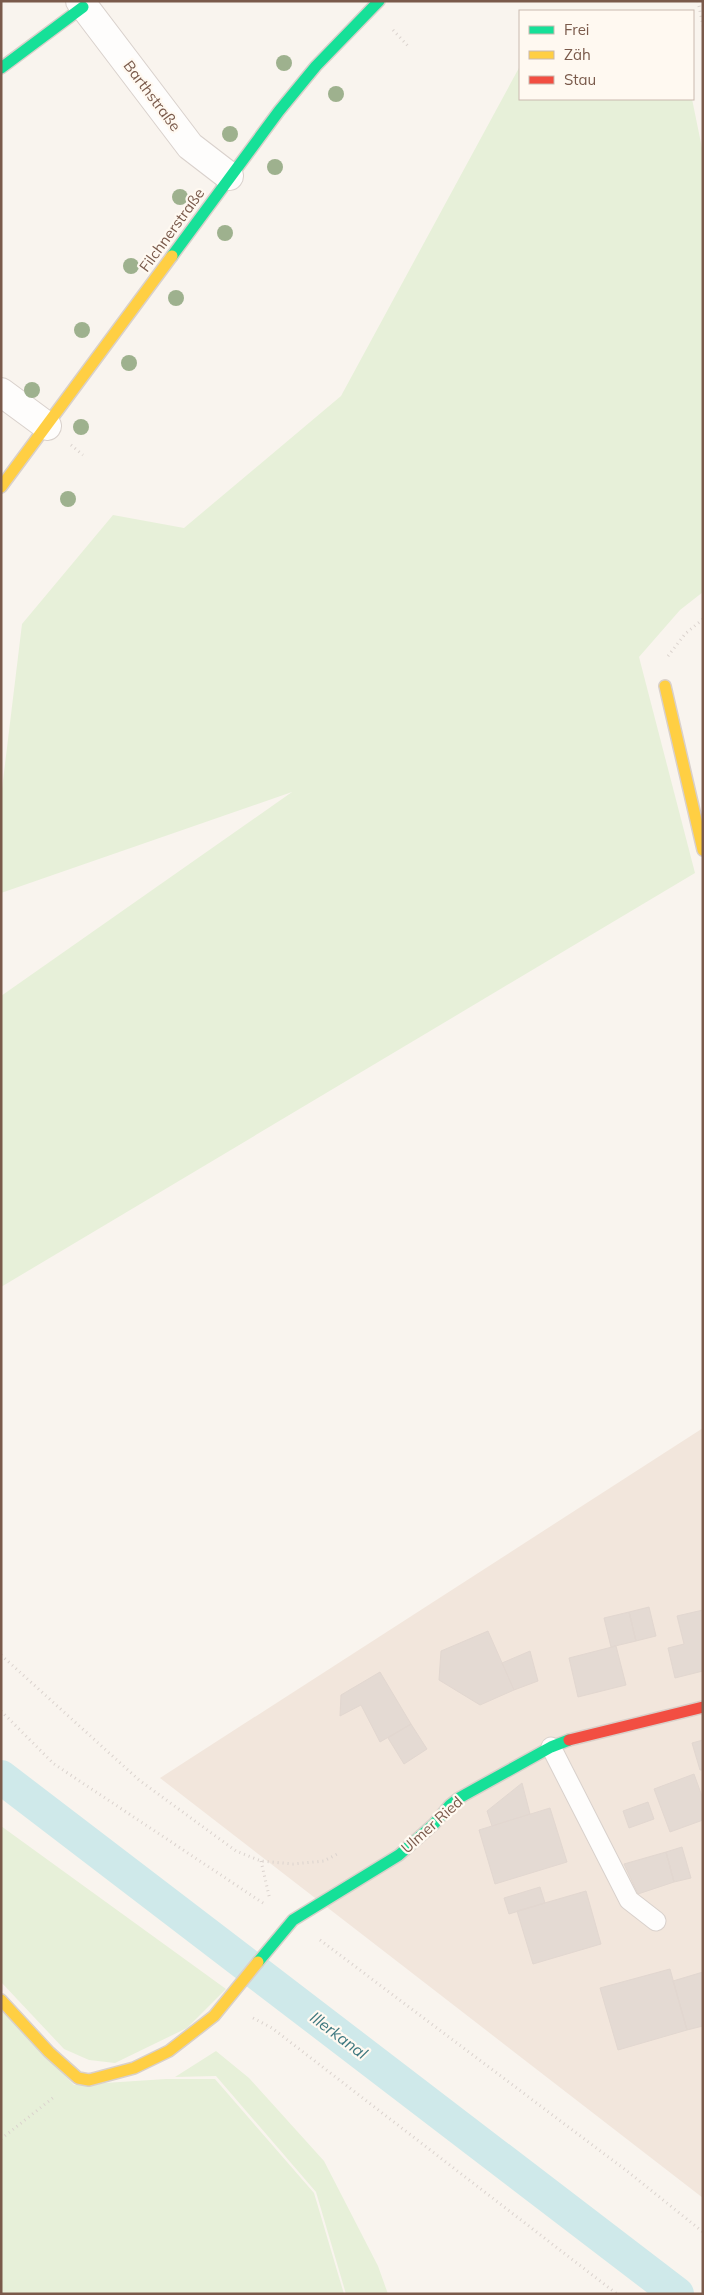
<svg xmlns="http://www.w3.org/2000/svg" width="704" height="2295" font-family="Mulish,sans-serif">
<rect width="100%" height="100%" fill="#f9f4ee"/>
<path fill="#f2e6dc" d="M703,1428V2198L160,1778Z"/>
<path fill="#e7f0d9" d="M520,66V99H692L703,153V592L680,610L639,657L695,873L1,1287V996L292,792L1,893V797L22,624L113,515L184,528L341,396Z
M1,1826L226,1989L187,2028L115,2063L89,2060L64,2049L1,1982Z
M1,2008L74,2085L166,2079H215L314,2193L344,2294H1Z
M216,2051L249,2078L324,2161L378,2266L388,2294H346L316,2192L216,2076L175,2077Z"/>
<g fill="none" stroke-linecap="round" stroke-linejoin="round">
<path stroke="#cfe9ea" stroke-width="34" d="M1,1777L677,2294"/>
</g>
<path fill="#e4dad3" stroke="#e2d7d0" d="M649,1607L656,1636L636,1641L629,1612Z
M703,1610V1671L675,1678L668,1648L684,1644L677,1616Z
M629,1612L636,1641L611,1647L604,1618Z
M488,1631L514,1690L480,1705L439,1680L441,1651Z
M616,1646L626,1685L578,1697L569,1658Z
M530,1651L538,1681L514,1690L502,1663Z
M380,1672L411,1724L380,1742L361,1705L340,1716L341,1695Z
M411,1724L427,1749L404,1764L388,1738Z
M703,1740V1770H700L692,1743Z
M694,1774L703,1799V1820L670,1832L654,1789Z
M522,1783L530,1814L492,1826L487,1811Z
M648,1802L654,1819L629,1828L623,1811Z
M550,1808L567,1862L495,1884L479,1830Z
M682,1847L691,1878L674,1882L666,1852Z
M666,1852L674,1882L638,1894L624,1864Z
M540,1887L545,1903L509,1914L504,1898Z
M586,1891L601,1944L533,1964L517,1911Z
M670,1969L687,2030L618,2050L600,1988Z
M703,1972V2026L687,2030L673,1981Z"/>
<g fill="none" stroke-linecap="round" stroke-linejoin="round">
<g stroke="#d9d1cc" stroke-width="21">
<path id="lane" d="M551,1747L629,1900L656,1921"/>
</g>
<g stroke="#d9d1cc" stroke-width="30">
<path id="street" d="M80,1L190,146L229,176
M1,392L47,426"/>
</g>
<g stroke="#d9d0ca" stroke-width="14">
<path id="fast" d="M1,68L83,7
M172,256L279,111L316,66L379,1
M258,1962L293,1920L399,1855L434,1824L450,1805L459,1798L551,1747L569,1740"/>
</g>
<g stroke="#d9d0ca" stroke-width="14">
<path id="slow" d="M1,487L172,256
M665,686L703,850
M1,2000L49,2052L78,2078L89,2080L134,2068L169,2051L214,2016L258,1962"/>
</g>
<g stroke="#d9d0ca" stroke-width="14">
<path id="jam" d="M569,1740L703,1707"/>
</g>
<path stroke="#dbd3ce" stroke-width="3" stroke-dasharray="1 4" stroke-linecap="butt" d="M698,1L703,26
M393,30L408,46
M71,445L83,455
M668,656L685,634L703,619
M1,1655L139,1780L236,1851L261,1861L293,1864L324,1861L339,1853
M1,1711L54,1764L266,1905
M261,1861L270,1900
M320,1940L627,2171L703,2232
M253,2018L272,2028L617,2294
M1,2139L54,2097"/>
<use href="#lane" stroke="#fefdfc" stroke-width="19"/>
<use href="#street" stroke="#fefdfc" stroke-width="28"/>
<use href="#fast" stroke="#16e098" stroke-width="11"/>
<use href="#slow" stroke="#ffcf43" stroke-width="11"/>
<use href="#jam" stroke="#f24e42" stroke-width="11"/>
</g>
<g fill="#9eb18e">
<circle cx="284" cy="63" r="8"/>
<circle cx="336" cy="94" r="8"/>
<circle cx="230" cy="134" r="8"/>
<circle cx="275" cy="167" r="8"/>
<circle cx="180" cy="197" r="8"/>
<circle cx="225" cy="233" r="8"/>
<circle cx="131" cy="266" r="8"/>
<circle cx="176" cy="298" r="8"/>
<circle cx="82" cy="330" r="8"/>
<circle cx="129" cy="363" r="8"/>
<circle cx="32" cy="390" r="8"/>
<circle cx="81" cy="427" r="8"/>
<circle cx="68" cy="499" r="8"/>
</g>
<g text-anchor="middle" stroke-width="4.5" stroke-linejoin="round" paint-order="stroke">
<g font-size="15" fill="#7a5a4b" stroke="#fff9f1">
<text transform="translate(152 96) rotate(53)" y="5">Barthstraße</text>
<text transform="translate(172 230) rotate(-54)" y="5">Filchnerstraße</text>
<text transform="translate(432 1825) rotate(-42)" y="5">Ulmer Ried</text>
</g>
<g font-size="16" font-style="italic" fill="#3e787f" stroke="#fff9f1">
<text transform="translate(339 2035) rotate(37)" y="6">Illerkanal</text>
</g>
</g>
<rect width="704" height="2295" fill="none" stroke="#7a5a4b" stroke-width="5"/>
<rect x="519" y="10" width="175" height="90" fill="#fff9f1" stroke="#cab9af"/>
<rect x="529" y="26" width="25" height="8" fill="#16e098" stroke="#cab9af"/>
<text x="564" y="35" font-size="15" fill="#7a5a4b">Frei</text>
<rect x="529" y="51" width="25" height="8" fill="#ffcf43" stroke="#cab9af"/>
<text x="564" y="60" font-size="15" fill="#7a5a4b">Zäh</text>
<rect x="529" y="76" width="25" height="8" fill="#f24e42" stroke="#cab9af"/>
<text x="564" y="85" font-size="15" fill="#7a5a4b">Stau</text>
</svg>
